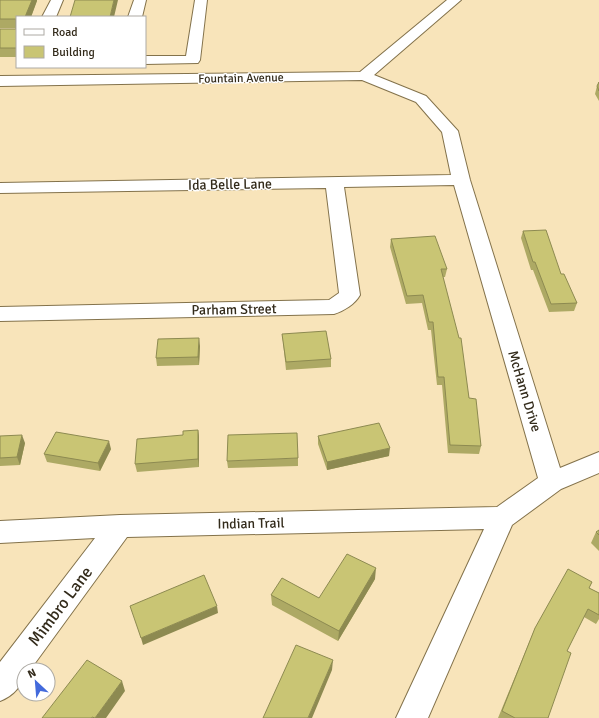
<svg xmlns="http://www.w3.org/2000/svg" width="599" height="718" font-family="Signika,sans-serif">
<rect width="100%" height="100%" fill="#f8e4ba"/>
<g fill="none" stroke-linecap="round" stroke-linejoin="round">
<g stroke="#83724b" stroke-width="2">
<path id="minor" d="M51,0H63L56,17H42Z
M134,0H146L142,17H128Z
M195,0H207L200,60L198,63L145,64V56H186Z
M447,0H461L374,75L426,96L458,131L470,180L560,468L599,452V473L561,489L512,525L428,718H396L484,529L127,537L30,670H24C24,685 13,696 0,701V662L95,538L0,543V521L120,515L497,507L538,478L454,185L344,187L360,295C355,304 344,311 334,314L0,321V307L329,300L339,293L326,188L0,193V183L451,175L442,132L416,102L362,80L0,86V76L360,72Z"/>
</g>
<use href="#minor" fill="#fff" fill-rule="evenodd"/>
</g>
<path fill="#ada964" d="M0,0H37L31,17H17V57H0V29H16V28H0Z
M599,82V101L595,94L597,86Z
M523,231L561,274L577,303L574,311L549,312L533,270H531L521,238Z
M391,239L447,269L445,277H443L469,398L481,446L479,454L448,453L442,385H437L431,330H428L422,303L406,304L390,247Z
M282,334L331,359V367L286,370L283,342Z
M200,346L199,365L157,366L156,358Z
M198,430L199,437V467L137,472L135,464L183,435Z
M0,436L25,443L20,465L0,466Z
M318,436L389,456L327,470L318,444Z
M111,449L100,471L47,462L44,454Z
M298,458V466L228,468L227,461Z
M599,530V551L591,543L596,532Z
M375,579L338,641L272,605L271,595L319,598Z
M592,582L589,588L599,593V619L596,624L584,617L567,651L548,718H498L535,628Z"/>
<path fill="#8d8a51" d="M32,0H37V1L31,17H25Z
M114,0H118L114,17H110Z
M199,338L200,346L199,365L198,357Z
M198,430L199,437V467L198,459Z
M22,435L25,443L20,465L17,457Z
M109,441L111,449L100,471L98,463Z
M390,448L389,456L327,470V462Z
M376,568L375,579L338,641L339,631Z
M217,606L218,613L143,645L141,638Z
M333,660L332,670L312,718H308Z
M122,681L125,691L106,718H95Z"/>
<path fill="#c9c574" stroke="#8d8a51" d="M0,0H32L25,17H17V48H0V29H16V19H0Z
M75,0H114L110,17H70Z
M599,82V91L597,86Z
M546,230L561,274H564L577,303L551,304L535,262H533L523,231Z
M435,236L447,269H441L459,338H461L469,398L476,399L481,446L450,445L444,377H438L433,322H429L423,295L407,296L391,239Z
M326,331L331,359L286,362L282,334Z
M199,338L198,357L156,358L158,339Z
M379,423L390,448L327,462L318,436Z
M198,430V459L135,464L137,439L183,435V431Z
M56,432L109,441L98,463L44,454Z
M297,433L298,458L227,461L228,435Z
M22,435L17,457L0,458V436Z
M599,530V535L596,532Z
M347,554L376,568L339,631L271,595L282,578L319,598Z
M568,569L592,582L589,588L599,593V615L588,609L567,651L571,653L548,718H515L502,711L535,628Z
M204,575L217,606L141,638L130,606Z
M296,645L333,660L308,718H263Z
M87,660L122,681L95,718L92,717V718H42Z"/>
<g text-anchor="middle" stroke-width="3" stroke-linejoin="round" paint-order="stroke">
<g font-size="12" fill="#332b1b" stroke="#fff">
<text transform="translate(241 78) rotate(-1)" y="4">Fountain Avenue</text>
</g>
<g font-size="14" fill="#332b1b" stroke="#fff">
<text transform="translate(230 184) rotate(-1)" y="5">Ida Belle Lane</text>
<text transform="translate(234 309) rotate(-1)" y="5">Parham Street</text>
<text transform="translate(525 391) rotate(73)" y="5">McHann Drive</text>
<text transform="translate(251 523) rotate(-1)" y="5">Indian Trail</text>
</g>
<g font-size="17" fill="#332b1b" stroke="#fff">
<text transform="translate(60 606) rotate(-53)" y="6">Mimbro Lane</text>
</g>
</g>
<rect x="16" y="16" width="130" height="52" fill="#ffffff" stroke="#adaaa4"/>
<rect x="24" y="29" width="20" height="6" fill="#ffffff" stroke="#adaaa4"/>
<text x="52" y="36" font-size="12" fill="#332b1b">Road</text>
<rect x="24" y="46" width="20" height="12" fill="#c9c574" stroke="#adaaa4"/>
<text x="52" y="56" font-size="12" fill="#332b1b">Building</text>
<g transform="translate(36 682) rotate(334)"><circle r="19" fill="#ffffff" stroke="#adaaa4"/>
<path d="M0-3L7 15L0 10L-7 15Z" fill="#436adc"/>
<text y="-6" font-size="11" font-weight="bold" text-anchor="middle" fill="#332b1b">N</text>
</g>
</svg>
